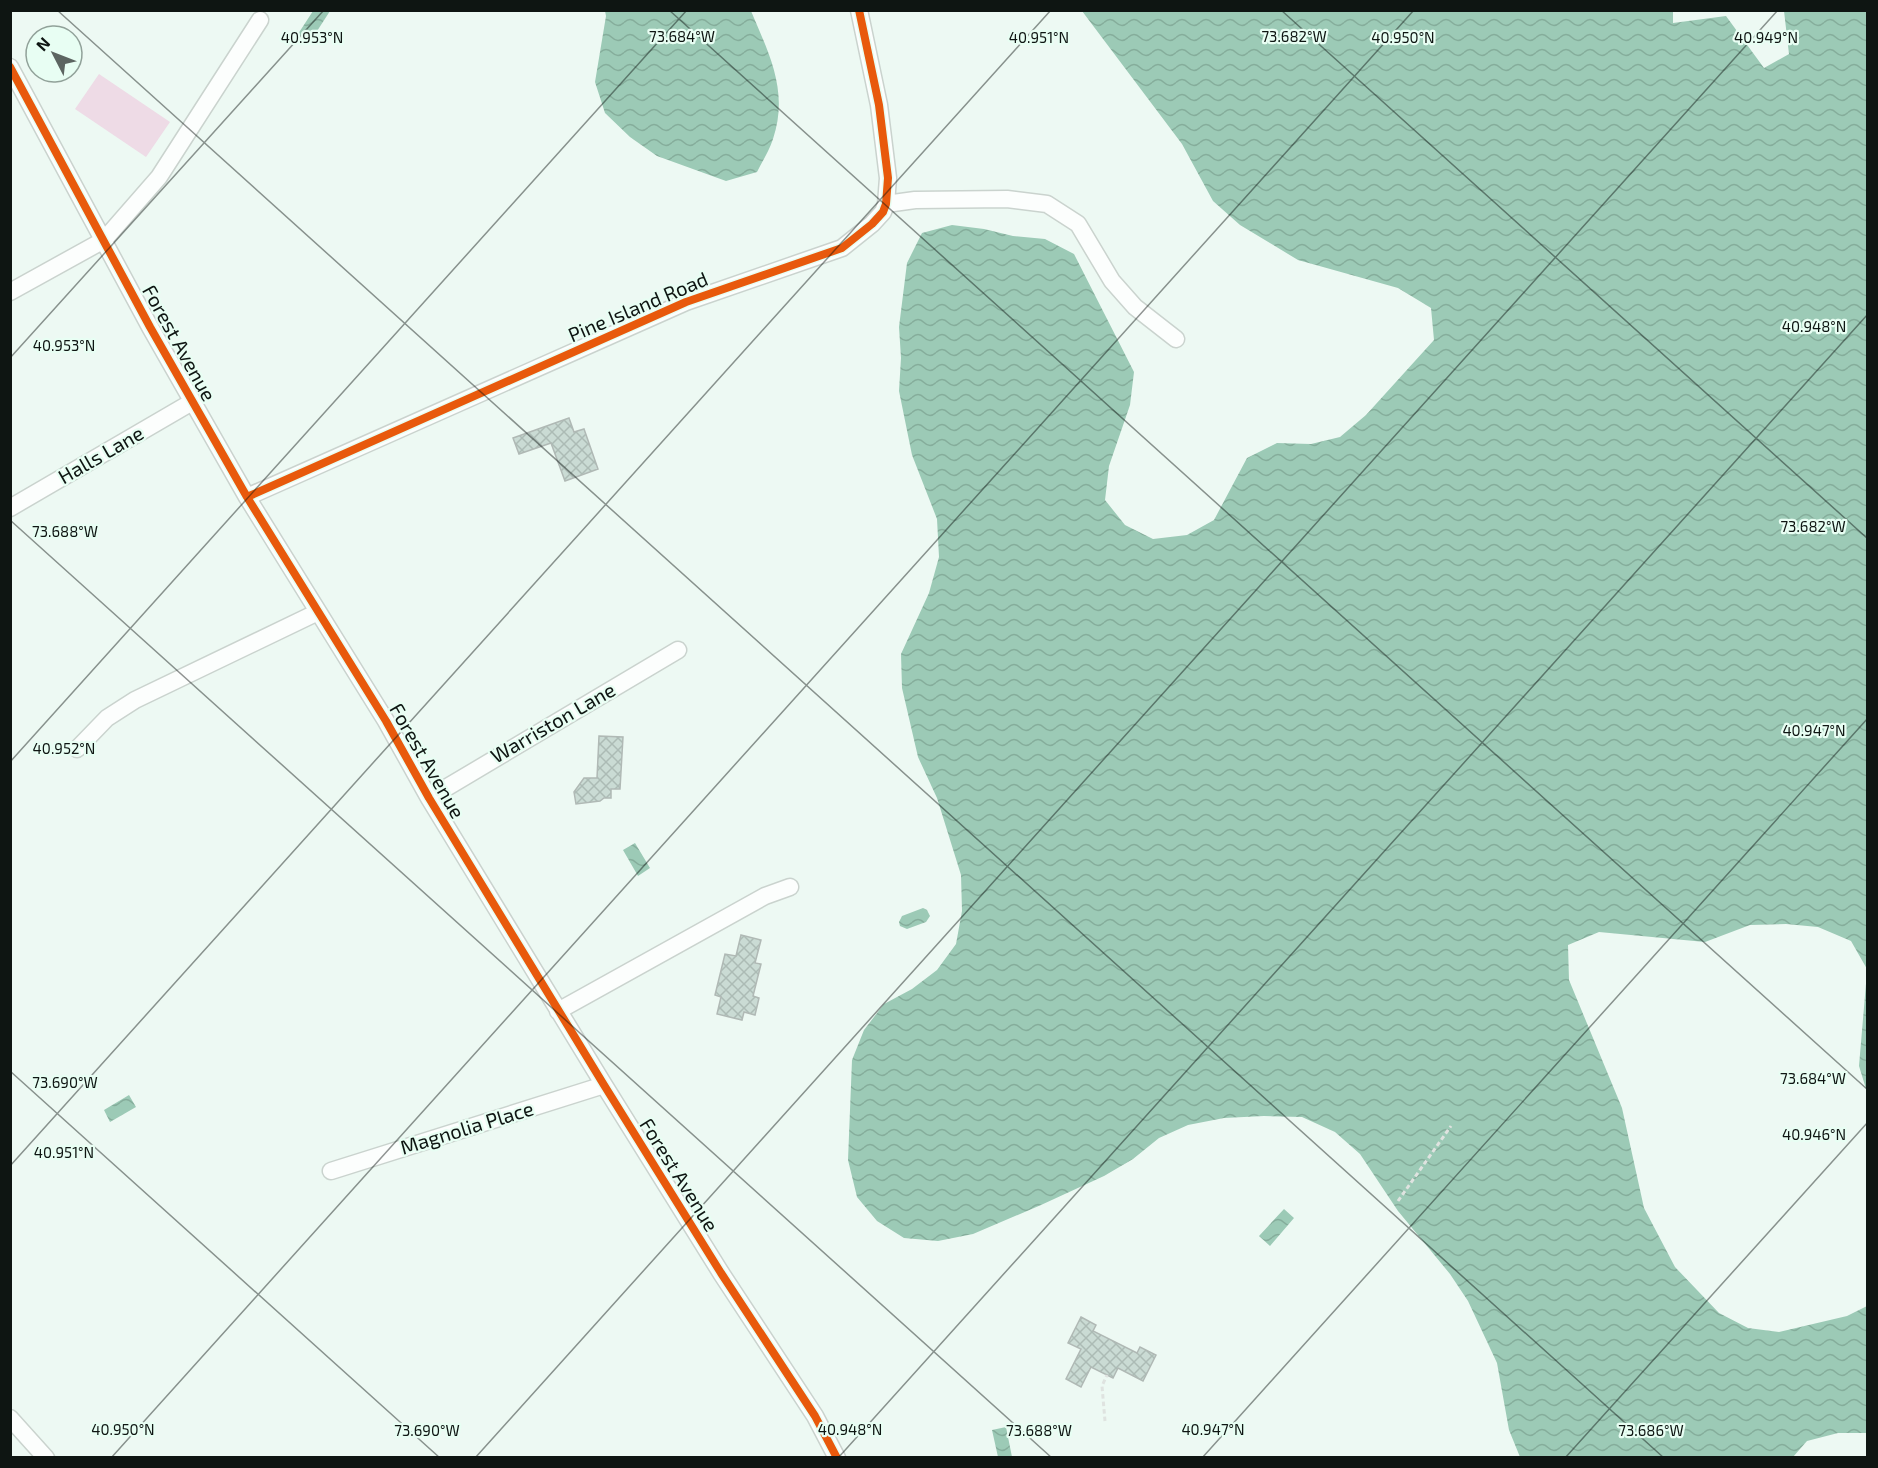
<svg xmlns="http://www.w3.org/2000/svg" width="1878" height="1468" font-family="'Exo 2',sans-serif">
<defs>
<pattern id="water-waves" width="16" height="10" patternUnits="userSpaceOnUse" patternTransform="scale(1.5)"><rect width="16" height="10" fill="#9ccab6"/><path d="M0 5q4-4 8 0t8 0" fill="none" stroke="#85ad9b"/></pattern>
<pattern id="building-cross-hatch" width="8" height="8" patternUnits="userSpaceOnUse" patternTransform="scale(1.5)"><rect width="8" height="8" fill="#cadbd4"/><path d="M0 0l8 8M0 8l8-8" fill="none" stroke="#acbbb5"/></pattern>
</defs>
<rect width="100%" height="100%" fill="#edf9f3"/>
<path fill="#eedbe6" d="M99,74L170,122L146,157L75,109Z"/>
<path fill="url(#water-waves)" d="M313,11H330L310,42L298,34Z
M605,11H751C769,54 789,91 773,139C769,151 762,162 757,172L726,181L657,156L630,137L605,113L595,82L606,16Z
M1082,11H1673V23L1726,16L1764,68L1789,54L1784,11H1867V969L1851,941L1818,927L1786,924L1750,925L1705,942L1599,932L1568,945L1569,980L1622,1108L1644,1208L1675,1267L1719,1313L1748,1328L1779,1332L1847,1316L1867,1306V1433H1838L1807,1441L1793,1457H1520L1509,1430L1497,1363L1468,1301L1450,1274L1398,1211L1360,1154L1335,1132L1302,1117L1264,1116L1224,1118L1188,1125L1159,1138L1133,1159L1104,1176L1041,1205L973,1234L938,1241L904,1238L877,1221L857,1197L848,1160L852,1060L864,1030L884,1004L912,989L937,970L956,944L962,911L961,875L937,798L918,757L902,688L901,654L929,593L939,557L937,519L912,455L899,391L901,358L899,327L907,263L922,233L952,225L984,229L1013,236L1045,239L1074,254L1134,372L1130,405L1109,466L1105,500L1125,525L1153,539L1187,535L1214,520L1247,458L1277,443L1311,444L1340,437L1366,415L1434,340L1431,308L1398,288L1298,260L1240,225L1213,201L1182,144Z
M635,843L650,868L638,876L623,850Z
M923,908L927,910L930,916L926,922L907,929L900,926L899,922L902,916Z
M1867,972L1868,1092H1867L1859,1066Z
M129,1095L136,1107L110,1122L104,1110Z
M1284,1209L1294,1218L1270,1246L1259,1236Z
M1006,1427L1012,1457H998L992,1430Z"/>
<path fill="url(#building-cross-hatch)" stroke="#b0b9b5" stroke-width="1.5" d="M569,418L574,432L584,429L598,469L565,481L551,443L519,454L513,438Z
M599,736L623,737L620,789H611V798H604L600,801L576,804L574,792L584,778H597Z
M741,935L761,940L755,963L761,964L753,996L759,998L755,1015L744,1012L742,1020L717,1014L721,997L715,995L725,954L736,956Z
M1081,1317L1096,1325L1093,1331L1137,1353L1140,1347L1156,1355L1143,1381L1118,1368L1113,1378L1091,1367L1081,1387L1066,1379L1081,1349L1068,1343Z"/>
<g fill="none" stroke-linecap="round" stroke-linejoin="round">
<g stroke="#cad3ce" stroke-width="19">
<path id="minor" d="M10,67L150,327L247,497L386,721L429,798L604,1085L721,1273L815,1416L837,1458
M886,204L915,200L1007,199L1047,204L1078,224L1112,281L1135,307L1176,339
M10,292L104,240L159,177L260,20
M247,497L686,302L842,248L872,224L883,212L886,204L888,178L879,105L859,10
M10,508L192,402
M77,749L107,718L135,700L318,612
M429,798L678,650
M558,1011L765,896L790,887
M331,1171L604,1085
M10,1418L46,1458"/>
</g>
<path stroke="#dfe3e0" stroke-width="3" stroke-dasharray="4.5 3" stroke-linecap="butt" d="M1398,1201L1451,1126
M1105,1421L1102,1386L1107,1375"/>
<use href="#minor" stroke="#fcfefd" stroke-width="16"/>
<g stroke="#e8fef3" stroke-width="11">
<path id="cycleway" d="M10,67L150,327L247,497L386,721L429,798L604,1085L721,1273L815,1416L837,1458
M247,497L686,302L842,248L872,224L883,212L886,204L888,178L879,105L859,10"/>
</g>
<use href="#cycleway" stroke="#e8590c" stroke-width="8"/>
</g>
<path fill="none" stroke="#0e1512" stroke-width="1.5" stroke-opacity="0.45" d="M57,10L1664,1458M669,10L1868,1090M1281,10L1868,539M10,358L324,10M10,520L1052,1458M10,762L687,10M10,1071L440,1458M10,1166L1051,10M111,1458L1414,10M475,1458L1778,10M838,1458L1868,314M1202,1458L1868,718M1565,1458L1868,1122"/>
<g text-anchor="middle" stroke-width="4.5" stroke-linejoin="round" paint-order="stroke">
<g font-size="20" fill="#0e1512" stroke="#e8fef3">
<text transform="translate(638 307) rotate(-23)" y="7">Pine Island Road</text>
<text transform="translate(179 343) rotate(61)" y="7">Forest Avenue</text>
<text transform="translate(101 455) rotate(-30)" y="7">Halls Lane</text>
<text transform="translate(553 723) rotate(-30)" y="7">Warriston Lane</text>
<text transform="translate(427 761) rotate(60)" y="7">Forest Avenue</text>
<text transform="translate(467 1128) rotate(-17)" y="7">Magnolia Place</text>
<text transform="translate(679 1175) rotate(58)" y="7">Forest Avenue</text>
</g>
</g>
<g font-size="15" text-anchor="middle" fill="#0e1512" stroke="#e8fef3" stroke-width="4.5" stroke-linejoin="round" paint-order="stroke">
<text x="682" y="42">73.684°W</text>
<text x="1294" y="42">73.682°W</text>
<text x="312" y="43">40.953°N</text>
<text x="1039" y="43">40.951°N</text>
<text x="1403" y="43">40.950°N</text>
<text x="1766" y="43">40.949°N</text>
<text x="1814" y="332">40.948°N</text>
<text x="64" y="351">40.953°N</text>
<text x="1813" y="532">73.682°W</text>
<text x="65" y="537">73.688°W</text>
<text x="1814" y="736">40.947°N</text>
<text x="64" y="754">40.952°N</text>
<text x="1813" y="1084">73.684°W</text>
<text x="65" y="1088">73.690°W</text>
<text x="1814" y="1140">40.946°N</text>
<text x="64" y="1158">40.951°N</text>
<text x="123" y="1435">40.950°N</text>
<text x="850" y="1435">40.948°N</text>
<text x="1213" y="1435">40.947°N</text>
<text x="427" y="1436">73.690°W</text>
<text x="1039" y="1436">73.688°W</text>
<text x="1651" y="1436">73.686°W</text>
</g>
<rect width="1878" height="1468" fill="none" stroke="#0e1512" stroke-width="24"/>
<g transform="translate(54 54) rotate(312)"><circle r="28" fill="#e8fef3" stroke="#91a199" stroke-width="1.5"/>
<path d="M0-4.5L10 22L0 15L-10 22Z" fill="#5c6561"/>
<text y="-9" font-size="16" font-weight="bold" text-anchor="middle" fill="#0e1512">N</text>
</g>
</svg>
